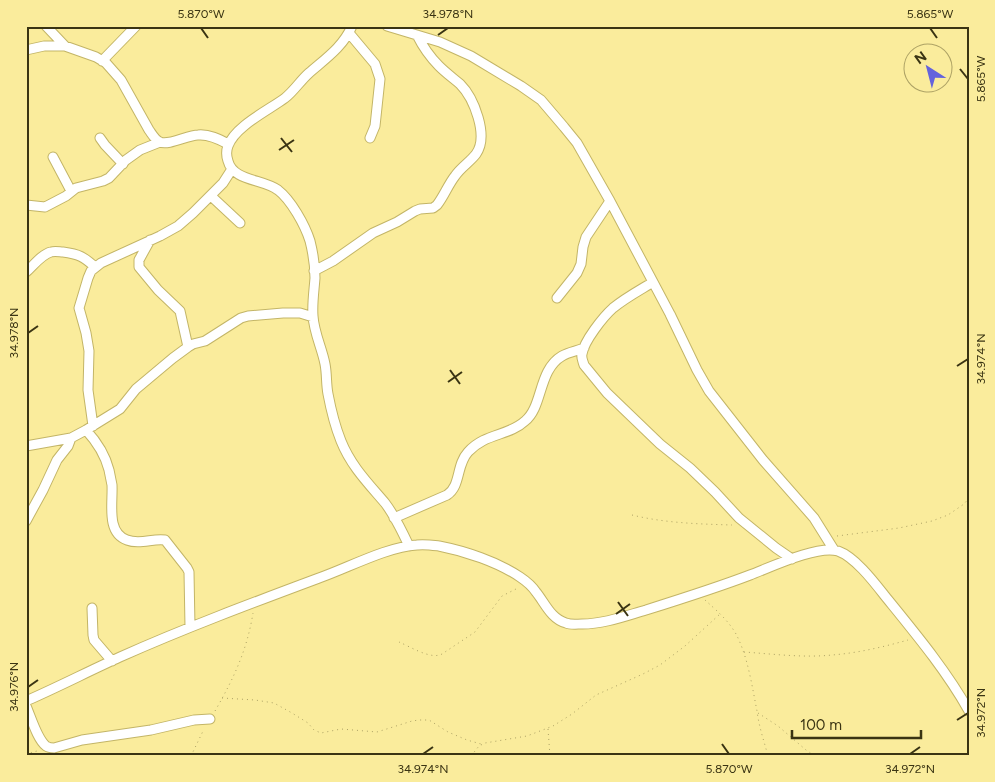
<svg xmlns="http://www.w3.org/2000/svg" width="995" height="782" font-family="Figtree,sans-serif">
<rect width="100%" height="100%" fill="#faec9c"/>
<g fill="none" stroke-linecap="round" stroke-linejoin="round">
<g stroke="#c3b567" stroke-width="11">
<path id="minor" d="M46,26L65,46
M352,26C343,47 325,59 309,73C300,81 294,91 285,98C269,110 235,126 228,146C226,151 226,155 228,161C233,181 263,179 278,190C291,200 305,225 310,241C313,253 315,266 315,278C314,291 312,304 313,316C314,333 322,348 325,364C327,374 326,384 328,394C331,410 335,426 341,441C351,466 368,483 385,503C395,516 402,531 409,546
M387,26L440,42L471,56L521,86L541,100L564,127L577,143L610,201L670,314L697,370L709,391L763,460L814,518L834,550
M349,33L375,64L380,79L375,126L370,138
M26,50L44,46H65L96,57L106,63L121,80L149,130C152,134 155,140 160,142C168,146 188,135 198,135C209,134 219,139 228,144
M102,61L136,26
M100,138L105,145L123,164
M53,157L71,191
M211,196L240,223
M26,205L45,207L66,196L76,188L103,181L109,178L126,160L140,150L160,142
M150,240L139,260V267L158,290L180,311L188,347
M314,271L333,261L373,233L397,222L415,211L420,209L433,208L437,205C444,196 448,185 455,176C461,167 470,162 476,154C489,136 474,98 460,84C453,78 446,73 439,66C430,57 423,47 417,35
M26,272C33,266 42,254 51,252C55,251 60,252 63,252C79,254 84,257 95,267
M653,282C640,290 625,298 613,308C603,317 584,341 582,354C581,358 583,361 584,365L607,393L660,444L690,468L715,492L739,518L776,548L792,559
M557,298L577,273L581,264L583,247L586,237L610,201
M93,426L88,390L89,351L86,333L79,308L88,278L91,271L101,263L160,236L178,226L193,213L223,183L232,169
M86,430C97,442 105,454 109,470C110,475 111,480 112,485C113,503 106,533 127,540C140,545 153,538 165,540L187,568L189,572L190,627
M26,446L71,438L86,430L120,409L136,389L173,358L188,347L193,344L205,341L241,318L248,316L283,313H300L313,317
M394,518L447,495C461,486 456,465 468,452C485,433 509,436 525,421C543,407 538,370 562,356C569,352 577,351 584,348
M26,521L43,490L57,460L68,446L71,438
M92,608L93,635L94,640L112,661
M26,701C58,687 89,671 120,657C185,628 252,603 319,578C348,568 386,547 417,545C424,544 431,545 439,546C465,551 498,562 520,577C526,581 532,586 536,592C545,603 551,619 566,623C571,625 577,624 582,624C604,624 625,616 646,610C681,599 716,588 750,575C771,567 817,545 838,551C855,557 874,582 885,596C915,633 946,670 969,711
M26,706C31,717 37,739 46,746C49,748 50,748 54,748L82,740L151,730L194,720L210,719"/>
</g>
<path stroke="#aca164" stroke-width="1" stroke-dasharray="1 4" stroke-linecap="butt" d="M632,515C665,523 698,524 732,525
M837,536L899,528L932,521L948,515L964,504L969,498
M705,600C716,610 728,620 736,634C748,657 752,686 757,711C759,727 764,741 768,756
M399,642C411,647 431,660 442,654L475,632L502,596L518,588
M744,652C773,654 804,658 832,655C858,653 883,647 908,640
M222,698L255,700L274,703L292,713L308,723L314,730L321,733L341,729L377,732L412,721L419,720H429L448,732L467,740L481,744
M215,711C234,678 247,650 253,613
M758,713L778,726L806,750L815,756
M548,729L550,756
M26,754L37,751
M191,756L204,729
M471,756L479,746L485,743L527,736L553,726L572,714L596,695L643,674L660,665L685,646L720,614"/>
<use href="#minor" stroke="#fff" stroke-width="9"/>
</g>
<path fill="none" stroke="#3a3413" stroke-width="2" d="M201,28L208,38M930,28L937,38M438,35L448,28M960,69L968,79M281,138L292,152M279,150L294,140M28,333L38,326M957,366L968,359M450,370L460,384M448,382L462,372M618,602L628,616M616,614L630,604M28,687L38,680M957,720L968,713M722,744L729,754M423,754L433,747M910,754L920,747"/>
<rect width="995" height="782" fill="none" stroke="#faec9c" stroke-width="55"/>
<g transform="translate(928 68) rotate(324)"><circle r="24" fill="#faec9c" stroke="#ada265"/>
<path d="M0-4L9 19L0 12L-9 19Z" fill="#6463dc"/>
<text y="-8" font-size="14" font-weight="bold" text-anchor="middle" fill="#3a3413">N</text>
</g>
<path d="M792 730v8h129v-8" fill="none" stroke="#3a3413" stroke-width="2.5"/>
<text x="800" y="730" font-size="15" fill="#3a3413" stroke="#faec9c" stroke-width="4" paint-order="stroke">100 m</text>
<rect x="28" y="28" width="940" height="726" fill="none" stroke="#3a3413" stroke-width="2"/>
<g font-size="12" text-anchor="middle" fill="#3a3413">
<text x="201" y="18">5.870°W</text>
<text x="448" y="18">34.978°N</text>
<text x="930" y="18">5.865°W</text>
<text transform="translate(981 79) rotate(-90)" y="4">5.865°W</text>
<text transform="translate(14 333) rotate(-90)" y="4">34.978°N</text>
<text transform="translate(981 359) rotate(-90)" y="4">34.974°N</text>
<text transform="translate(14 687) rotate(-90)" y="4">34.976°N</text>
<text transform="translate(981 713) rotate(-90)" y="4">34.972°N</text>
<text x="423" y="773">34.974°N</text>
<text x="729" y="773">5.870°W</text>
<text x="910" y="773">34.972°N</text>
</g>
</svg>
